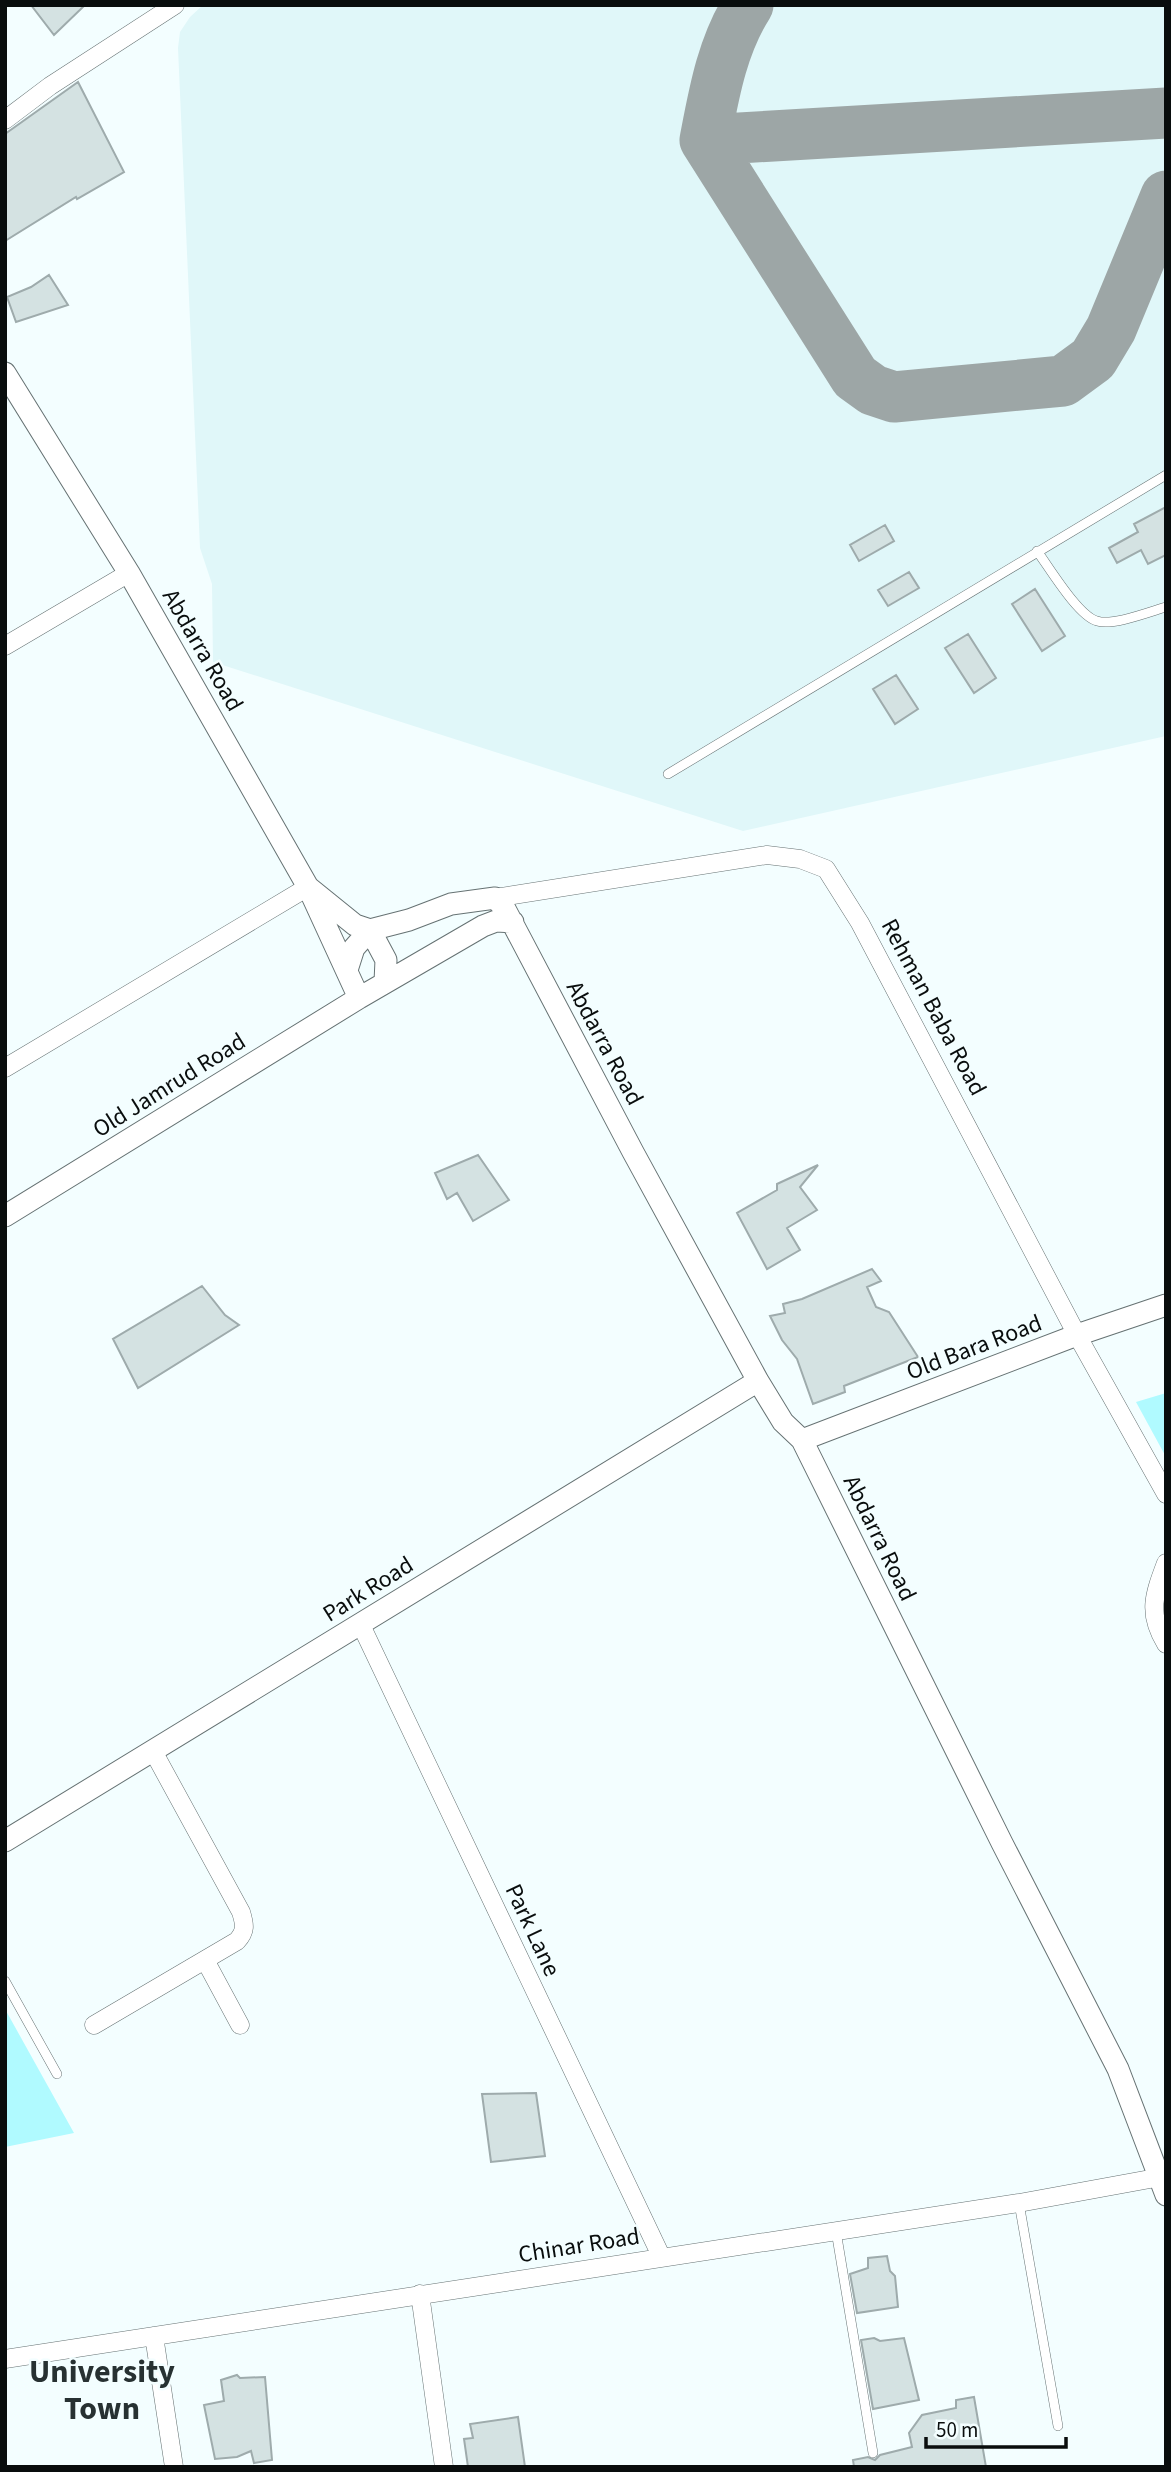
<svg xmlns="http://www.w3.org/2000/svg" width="1171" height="2472" font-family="'Source Sans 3',sans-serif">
<rect width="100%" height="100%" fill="#f3feff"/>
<path fill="#e0f7f9" d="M203,5H1166V736L743,831L213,662L212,584L200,548L178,48L180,32L190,17Z"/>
<path fill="#b0faff" d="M1166,1393V1457L1136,1402Z
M5,2009L74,2133L5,2147Z"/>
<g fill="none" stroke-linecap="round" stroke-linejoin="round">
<path stroke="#9da6a6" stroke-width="51" d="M748,5C722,46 714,93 705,140L855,377L873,390L894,397L1063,381L1093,359L1111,329L1166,196
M705,140L1166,113"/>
</g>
<path fill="#d4e2e2" stroke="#9eabac" stroke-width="2" d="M31,5H85L54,35Z
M78,82L124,172L77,199L76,197L5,241V134Z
M49,275L68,305L16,322L7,297L31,287Z
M1166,507V555L1148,564L1141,550L1117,563L1109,548L1138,532L1134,524Z
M885,525L894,541L859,561L850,545Z
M909,572L919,588L888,606L878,590Z
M1035,589L1065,636L1042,651L1012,604Z
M968,634L996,678L974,693L945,648Z
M896,675L918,709L895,724L873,689Z
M478,1155L509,1200L473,1221L457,1193L447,1199L435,1173Z
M818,1165L800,1187L817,1210L787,1228L800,1250L767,1269L737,1213L777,1190V1184Z
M872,1269L881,1281L867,1287L876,1307L889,1312L918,1357L844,1386L845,1392L813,1404L797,1359L782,1340L770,1316L785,1313L783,1304L802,1299Z
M202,1286L225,1315L239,1325L138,1388L113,1339Z
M536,2093L545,2156L491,2162L482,2094Z
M887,2256L890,2271L895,2276L898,2307L857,2313L850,2274L868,2268V2258Z
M874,2338L880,2341L904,2338L919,2400L873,2409L861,2340Z
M237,2375L240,2378L265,2377L272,2460L254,2463L251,2451L237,2457L215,2459L204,2405L224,2401L221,2380Z
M974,2397L986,2467H854L853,2460L868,2457L875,2460L880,2455L912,2447L909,2433L922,2415L956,2408V2400Z
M518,2417L525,2467H468L464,2439L473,2438L470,2424Z"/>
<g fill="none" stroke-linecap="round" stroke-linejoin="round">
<g stroke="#667273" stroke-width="10">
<path id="service" d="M1037,551C1049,567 1078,616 1097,621C1113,626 1149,612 1166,607
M668,774L1166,475
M5,1981L57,2074
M1019,2203L1058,2426
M836,2231L873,2453"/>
</g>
<g stroke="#667273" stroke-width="19">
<path id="minor" d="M5,120L50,86L175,5
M5,646L129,573
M495,898L767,855L800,859L826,869L860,923L1077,1335L1166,1494
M5,1068L308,887
M1166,1563C1154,1595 1147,1613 1166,1644
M361,1625L661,2256
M205,1960L240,2025
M94,2025L237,1941C246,1931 245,1925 241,1912L153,1751
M420,2294L444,2467
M154,2336L174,2467
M5,2359L1019,2203L1161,2177"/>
</g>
<g stroke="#667273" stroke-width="23">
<path id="tertiary" d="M5,373L129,573L308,887L359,998
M308,887L355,925L370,930L409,920L451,904L495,898L505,909L633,1152L758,1381L783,1422L802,1440L1002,1843L1118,2069L1166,2195
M347,970L354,948L370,930L386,960L385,982
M5,1216L359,998L483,926L496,921L513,922
M802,1440L1077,1335L1166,1305
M5,1841L758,1381"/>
</g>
<use href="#service" stroke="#fff" stroke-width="9"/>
<use href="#minor" stroke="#fff" stroke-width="18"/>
<use href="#tertiary" stroke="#fff" stroke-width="21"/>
</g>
<g text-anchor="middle" stroke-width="5" stroke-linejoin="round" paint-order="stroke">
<g font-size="24" fill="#090d0d" stroke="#f3feff">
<text transform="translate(203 650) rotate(60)" y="8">Abdarra Road</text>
<text transform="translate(934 1007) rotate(62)" y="8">Rehman Baba Road</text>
<text transform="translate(605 1043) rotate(62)" y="8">Abdarra Road</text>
<text transform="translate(169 1085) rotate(-32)" y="8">Old Jamrud Road</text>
<text transform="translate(974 1347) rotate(-21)" y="8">Old Bara Road</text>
<text transform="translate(880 1538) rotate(64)" y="8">Abdarra Road</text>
<text transform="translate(368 1589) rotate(-32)" y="8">Park Road</text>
<text transform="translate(533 1930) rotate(65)" y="8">Park Lane</text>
<text transform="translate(579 2245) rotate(-9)" y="8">Chinar Road</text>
</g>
<g font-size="32" font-weight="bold" fill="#273132" stroke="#f3feff">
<text x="102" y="2382">University<tspan x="102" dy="37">Town</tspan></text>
</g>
</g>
<rect width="1171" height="2472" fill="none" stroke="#090d0d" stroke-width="14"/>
<path d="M926 2437v10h140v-10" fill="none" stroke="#090d0d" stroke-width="3.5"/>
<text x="936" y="2437" font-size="21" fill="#090d0d" stroke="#f3feff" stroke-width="5" paint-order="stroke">50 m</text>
</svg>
